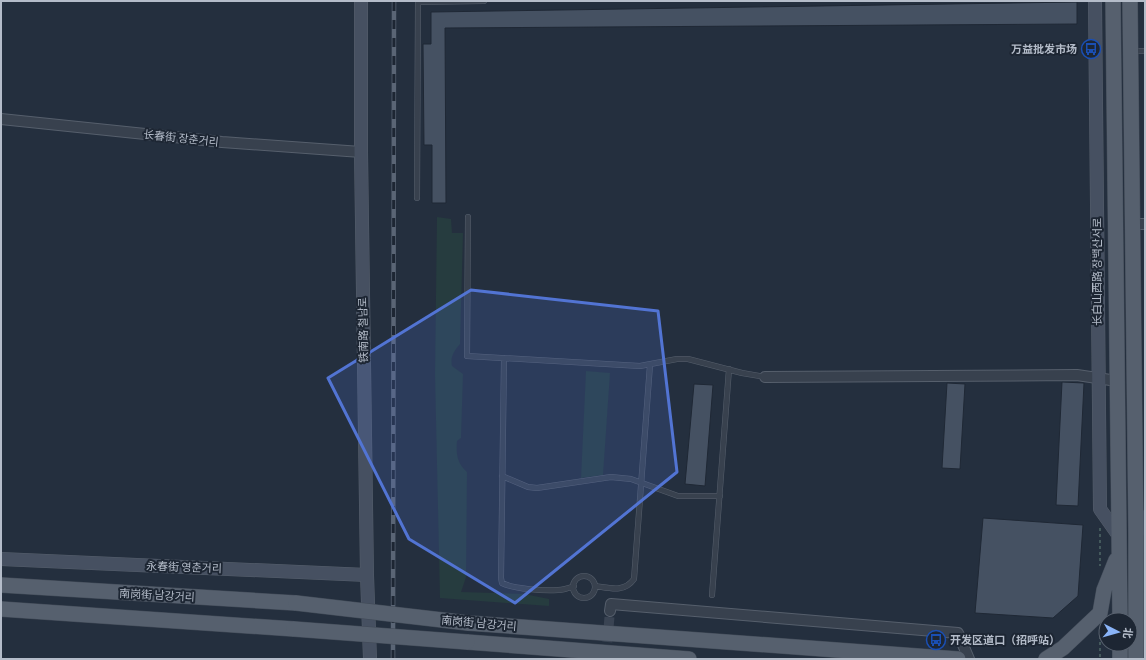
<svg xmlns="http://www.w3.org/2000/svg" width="1146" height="660" font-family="'PT Sans Narrow','Noto Sans SC','Noto Sans KR',sans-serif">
<rect width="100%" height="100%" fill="#242f3e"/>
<path fill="#263c3f" d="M437,217L451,219L452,233H463L460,344C454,351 450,357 452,366L463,374L461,438L457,441C456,454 457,463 467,472L466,577L461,592L524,594L549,599V606L440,598L435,375Z
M586,371L610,373L603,475L581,478Z"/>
<path fill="#455162" stroke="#1f2835" d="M1077,2V24L445,28L446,203H432V145H424L423,44H431V12Z
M1062,382L1084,383L1078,506L1056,505Z
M947,383L965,384L960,469L942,468Z
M694,384L713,385L705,486L685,484Z
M983,518L1083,525L1078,596L1053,618L975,613Z"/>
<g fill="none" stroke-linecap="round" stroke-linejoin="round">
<path stroke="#3a4453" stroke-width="10" stroke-dasharray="10 5" stroke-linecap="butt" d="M606,657L610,611"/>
<g stroke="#565f6c" stroke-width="6">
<path id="lane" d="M419,2L484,1
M1132,51H1145
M417,198L418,1
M468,217L467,356L640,366L677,359H688L742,373L765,377
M504,358L501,578L502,583C513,589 545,591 558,590C563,590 569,588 574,586
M502,476L528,487L537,488L611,477L631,479L678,496H720
M573 587a11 11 0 1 1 22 0a11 11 0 1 1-22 0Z
M595,586C610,588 624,593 634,579L650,365
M712,595L729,369"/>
</g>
<g stroke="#565f6c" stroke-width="12">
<path id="street" d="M1,119L222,142L361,152
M1133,224H1145
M765,377L1077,375L1117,381
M610,611L611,604L958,633L969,659"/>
</g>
<g stroke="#565f6c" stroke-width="14">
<path id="secondary" d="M361,1V152L367,575L370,659
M1095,1L1100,509L1119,536
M1136,536L1145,517
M1,559L367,575"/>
</g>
<g stroke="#414a57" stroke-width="16">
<path id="primary" d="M1113,1L1120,620
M1130,1L1136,536V659
M1,585L296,603
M1,609L294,629
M468,623L958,659
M467,642L689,659
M1120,644V659
M1046,659L1063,648L1100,613L1104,590L1116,560"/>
</g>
<path stroke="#44595c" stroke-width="2" stroke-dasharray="3 3" stroke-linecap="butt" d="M1100,528V566
M1100,630V659"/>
<use href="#lane" stroke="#38414e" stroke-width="5"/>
<use href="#street" stroke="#38414e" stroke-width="10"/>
<use href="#secondary" stroke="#465061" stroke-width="13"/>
<use href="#primary" stroke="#56606e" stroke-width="15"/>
<g stroke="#5a6575" stroke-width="4.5">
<path id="rail" d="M393,659L394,1"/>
</g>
<use href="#rail" stroke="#1d2633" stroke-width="3" stroke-dasharray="9" stroke-linecap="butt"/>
<g stroke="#414a57" stroke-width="16" stroke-linecap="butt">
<path id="primary-bridge" d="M296,603L468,623
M294,629L467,642"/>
</g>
<use href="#primary-bridge" stroke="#56606e" stroke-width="15"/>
</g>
<path fill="#5274d3" fill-opacity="0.2" stroke="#5274d3" stroke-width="3" stroke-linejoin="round" d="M471,290L658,311L677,472L515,603L409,539L328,378Z"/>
<defs>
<g id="bus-ring" transform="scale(1)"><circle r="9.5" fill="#1d2633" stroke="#1a4fb4" stroke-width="1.5"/><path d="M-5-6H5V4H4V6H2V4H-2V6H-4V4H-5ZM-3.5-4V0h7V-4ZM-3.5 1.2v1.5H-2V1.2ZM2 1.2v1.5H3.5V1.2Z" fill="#1a4fb4"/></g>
</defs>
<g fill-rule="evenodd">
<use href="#bus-ring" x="1091" y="49"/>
<use href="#bus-ring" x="936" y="640"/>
</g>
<g text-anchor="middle" stroke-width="4" stroke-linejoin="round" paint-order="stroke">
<g font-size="11" font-weight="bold" fill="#b4bcc9" stroke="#1d2633" text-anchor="end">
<text x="1077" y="53">万益批发市场</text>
<text x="950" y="644" text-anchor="start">开发区道口（招呼站）</text>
</g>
<g font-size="11" fill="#b4bcc9" stroke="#1d2633">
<text transform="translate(181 138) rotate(6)" y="4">长春街 장춘거리</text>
<text transform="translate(1097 272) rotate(-90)" y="4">长白山西路 장백산서로</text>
<text transform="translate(363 330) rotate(-91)" y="4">铁南路 철남로</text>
<text transform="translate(184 567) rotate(2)" y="4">永春街 영춘거리</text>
<text transform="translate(157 595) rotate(3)" y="4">南岗街 남강거리</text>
<text transform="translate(479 623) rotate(5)" y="4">南岗街 남강거리</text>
</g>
</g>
<rect width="1146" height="660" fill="none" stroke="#b4bcc9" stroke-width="4"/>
<g transform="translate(1118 632) rotate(96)"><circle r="19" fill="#1d2633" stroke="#59626f"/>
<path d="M0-3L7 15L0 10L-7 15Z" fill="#8ab4f8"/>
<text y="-6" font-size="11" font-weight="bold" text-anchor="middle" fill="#b4bcc9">北</text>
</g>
</svg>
